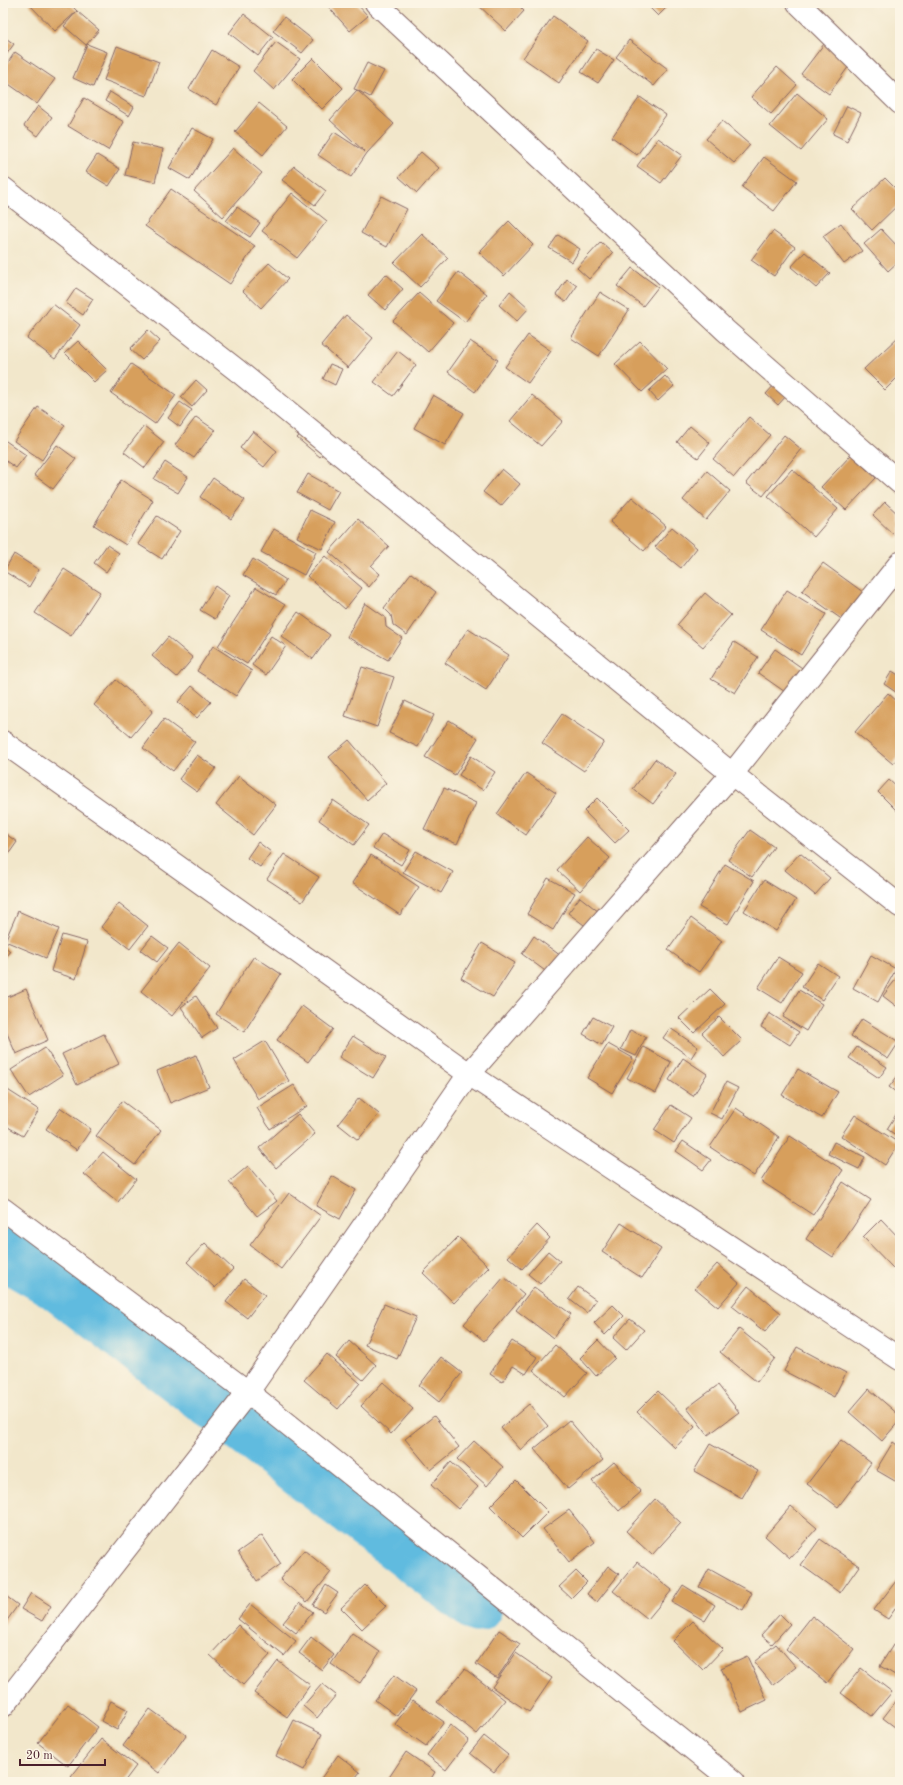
<svg xmlns="http://www.w3.org/2000/svg" width="903" height="1785" font-family="'Old Standard TT',serif">
<rect width="100%" height="100%" fill="#fcf5e5"/>
<filter id="ink" filterUnits="userSpaceOnUse"><feTurbulence type="fractalNoise" baseFrequency=".025" numOctaves="2"/><feDisplacementMap in="SourceGraphic" scale="8" xChannelSelector="R" yChannelSelector="G"/><feConvolveMatrix kernelMatrix="1 2 1 2 8 2 1 2 1" color-interpolation-filters="sRGB"/></filter>
<filter id="wash" filterUnits="userSpaceOnUse"><feTurbulence type="fractalNoise" baseFrequency=".012" numOctaves="4" result="noise"/><feDisplacementMap in="SourceGraphic" scale="16" xChannelSelector="R" yChannelSelector="G"/><feGaussianBlur stdDeviation="0.9" result="paint"/><feColorMatrix in="noise" values="0 0 0 0 0 0 0 0 0 0 0 0 0 0 0 0 0 1.4 0 .05"/><feComposite in="paint" operator="in"/></filter>
<g filter="url(#wash)">
<rect width="100%" height="100%" fill="#f2e7cb"/>
<g fill="none" stroke-linecap="round" stroke-linejoin="round">
<path stroke="#61bbdf" stroke-width="51" d="M3,1254L54,1283L212,1404
M240,1426L477,1607"/>
</g>
<g id="blocks">
<path fill="#d79f5c" d="M28,3H69L77,11L55,31Z
M325,3H356L368,16L350,31Z
M476,3H516L524,11L506,31Z
M645,3H671L658,16Z
M77,11L99,30L86,45L64,26Z
M244,14L273,37L258,56L229,33Z
M553,16L588,41L559,83L523,58Z
M284,17L313,40L302,53L273,31Z
M3,36L14,44L3,59Z
M629,40L668,69L654,86L616,57Z
M276,42L300,59L274,90L253,71Z
M87,44L107,52L93,87L73,78Z
M824,44L851,63L829,94L801,74Z
M117,46L159,62L146,96L104,80Z
M596,49L614,60L598,83L581,72Z
M212,50L239,67L216,105L189,89Z
M15,52L55,79L37,104L3,80V70Z
M313,58L343,88L322,109L292,79Z
M367,63L384,71L370,97L357,90L394,124L367,153L351,177L318,155L334,132L365,152L330,120L357,90L354,89Z
M777,67L797,85L771,114L751,97Z
M110,92L134,107L129,116L105,101Z
M797,93L828,119L801,151L770,126Z
M640,97L666,115L637,155L612,137Z
M84,98L124,122L108,150L68,126Z
M259,103L287,126L263,155L235,132Z
M38,106L52,117L38,136L24,126Z
M847,106L861,113L847,141L833,134Z
M722,121L750,145L734,163L706,139Z
M192,128L213,139L190,180L169,168Z
M658,138L682,155L661,183L637,166Z
M133,142L163,149L155,182L125,175Z
M233,148L262,173L223,217L194,191Z
M421,152L439,168L417,193L399,177Z
M97,155L120,169L109,186L86,172Z
M764,157L797,181L774,211L742,187Z
M294,166L326,191L315,205L282,180Z
M885,178L900,193V203L872,230L852,209Z
M171,189L255,246L230,284L145,226Z
M292,193L327,221L297,258L262,231Z
M381,196L407,209L387,247L361,233Z
M237,207L260,223L250,237L226,221Z
M509,221L533,245L504,276L479,252Z
M841,223L862,251L844,264L823,236Z
M881,229L900,249V260L888,271L864,244Z
M773,231L795,247L774,276L751,260Z
M422,234L448,258L420,287L394,263Z
M558,235L580,249L572,262L549,248Z
M601,242L613,253L589,279L577,268Z
M805,252L830,273L816,288L791,267Z
M269,263L288,279L261,308L243,291Z
M632,268L658,287L643,306L617,286Z
M458,272L487,294L465,322L436,301Z
M386,274L403,289L385,310L368,295Z
M567,279L577,286L566,302L556,295Z
M76,288L93,299L83,315L66,303Z
M510,291L529,308L517,321L499,305Z
M600,292L629,310L599,356L571,338Z
M419,293L453,323L428,352L393,321Z
M53,304L80,325L55,359L27,338Z
M346,315L373,338L348,368L321,345Z
M148,330L160,341L142,360L130,349Z
M528,335L551,351L528,383L505,367Z
M899,336L900,375L885,390L864,369Z
M78,341L107,370L94,382L65,353Z
M470,341L498,360L475,392L448,372Z
M640,341L667,369L642,392L615,364Z
M398,351L416,365L393,396L374,382Z
M131,364L176,395L155,424L111,393Z
M330,364L342,369L335,385L323,379Z
M665,376L674,386L658,401L649,391Z
M196,380L207,390L192,407L181,397Z
M776,383L788,394L778,405L766,394Z
M433,395L464,413L445,445L414,428Z
M532,395L563,421L541,446L510,421Z
M180,402L192,410L180,427L168,418Z
M38,407L65,425L42,460L14,441Z
M196,417L215,430L194,458L175,445Z
M749,417L770,435L734,477L713,459Z
M144,426L164,442L145,468L124,452Z
M690,426L710,443L698,458L677,442Z
M306,428L329,447L320,457L297,438Z
M253,431L277,451L264,467L240,448Z
M784,435L801,449L763,496L746,483Z
M3,439L26,455L16,468L3,459Z
M57,445L76,459L53,489L34,475Z
M851,455L876,478L846,510L821,487Z
M165,462L188,477L178,493L154,479Z
M502,469L520,484L501,506L483,492Z
M792,469L838,509L814,537L768,496Z
M707,471L730,491L706,520L683,500Z
M308,474L339,491L328,510L297,493Z
M213,478L245,500L231,519L200,497Z
M121,480L153,500L126,545L94,525Z
M632,497L666,526L644,551L610,522Z
M885,502L900,516V535L897,538L873,515Z
M310,510L335,522L322,549L297,537Z
M157,516L180,531L162,559L138,544Z
M358,519L389,546L371,566L380,574L369,587L329,552Z
M672,527L697,548L681,568L655,547Z
M274,529L316,552L304,575L261,552Z
M107,545L119,553L106,572L94,563Z
M14,554L39,570L29,587L4,571Z
M325,556L362,588L345,609L307,576Z
M253,559L286,580L276,595L243,575Z
M823,563L867,595L847,623L802,591Z
M64,569L100,592L71,636L35,613Z
M411,573L436,592L407,635L393,625L391,615L384,608Z
M215,586L229,596L215,619L200,610Z
M256,587L285,605L247,664L218,646Z
M787,590L826,614L801,655L761,630Z
M705,593L731,615L703,647L677,625Z
M365,603L385,617L386,627L402,638L388,660L347,637Z
M298,612L330,635L313,659L281,636Z
M468,629L509,655L486,690L445,663Z
M271,636L286,646L266,675L252,665Z
M168,637L193,658L177,677L152,656Z
M734,642L758,657L735,693L711,679Z
M213,646L252,671L236,696L197,671Z
M775,649L805,670L788,694L758,673Z
M362,667L394,677L377,727L345,716Z
M892,671L900,676V695L884,684Z
M116,680L153,711L131,737L94,705Z
M192,686L211,702L197,718L178,702Z
M888,693L900,704V755L893,764L855,732Z
M405,701L434,715L418,747L389,733Z
M562,714L604,742L584,771L542,743Z
M164,719L195,742L173,771L143,748Z
M449,720L478,738L455,775L425,757Z
M349,740L386,783L367,800L329,757Z
M197,755L216,768L197,792L179,779Z
M471,756L495,772L483,790L459,775Z
M655,759L676,774L653,804L633,789Z
M526,773L556,793L526,835L497,814Z
M239,776L276,805L253,835L216,805Z
M889,780L900,790V814L878,792Z
M444,788L476,803L457,844L424,829Z
M597,798L629,830L615,843L584,811Z
M333,800L369,825L354,845L319,820Z
M750,830L774,847L752,877L728,860Z
M3,832L17,842L3,862Z
M382,834L410,850L401,865L373,848Z
M587,837L610,858L580,891L557,870Z
M258,842L271,852L260,867L247,858Z
M416,851L453,872L441,893L403,872Z
M800,853L830,878L815,895L785,870Z
M284,854L319,877L302,902L267,879Z
M371,855L419,887L400,915L352,883Z
M725,864L754,881L728,924L699,907Z
M548,878L575,893L553,930L527,914Z
M764,880L796,900L776,931L744,911Z
M580,897L599,912L588,928L568,913Z
M119,903L148,926L130,949L101,927Z
M18,911L59,929L46,958L5,941Z
M691,918L722,941L699,972L668,950Z
M62,935L87,942L76,979L51,971Z
M152,936L168,948L157,962L141,950Z
M534,936L561,956L548,973L522,954Z
M179,943L210,968L172,1016L141,991Z
M482,943L515,963L493,997L461,978Z
M3,945L10,951L3,960Z
M871,955L896,969L878,1002L853,988Z
M254,956L281,974L244,1032L216,1014Z
M778,957L802,972L782,1003L758,988Z
M818,963L838,976L822,1000L802,987Z
M900,974V1009L883,996Z
M26,989L48,1040L16,1054L3,1024V999Z
M710,989L725,1004L694,1033L679,1018Z
M799,990L822,1004L806,1031L783,1017Z
M196,996L217,1028L202,1038L181,1007Z
M302,1006L333,1029L308,1062L277,1040Z
M769,1013L799,1032L790,1045L761,1027Z
M593,1017L612,1027L602,1045L583,1034Z
M719,1017L742,1040L724,1057L702,1033Z
M862,1019L899,1042L888,1059L851,1036Z
M670,1028L698,1047L691,1058L663,1038Z
M630,1030L646,1037L636,1056L621,1049Z
M104,1034L119,1064L77,1085L62,1054Z
M353,1036L386,1057L373,1078L339,1057Z
M265,1041L289,1081L258,1099L234,1060Z
M608,1044L633,1058L612,1093L587,1078Z
M643,1047L671,1062L656,1093L627,1078Z
M857,1047L887,1067L879,1078L849,1058Z
M45,1048L63,1075L29,1097L11,1070Z
M196,1055L209,1087L170,1103L157,1071Z
M683,1058L707,1074L693,1096L669,1080Z
M798,1069L838,1092L822,1118L782,1095Z
M900,1073V1095L889,1087Z
M726,1082L738,1088L722,1119L710,1113Z
M294,1085L307,1106L270,1129L257,1108Z
M3,1087L39,1110L23,1136L3,1124Z
M359,1098L379,1114L358,1140L338,1124Z
M122,1101L161,1130L135,1165L96,1136Z
M671,1105L691,1118L674,1143L654,1130Z
M61,1108L91,1129L77,1150L46,1129Z
M736,1108L779,1137L754,1176L710,1147Z
M897,1113L900,1115V1138L887,1129Z
M298,1114L315,1134L276,1168L259,1148Z
M855,1115L899,1143L885,1165L841,1136Z
M790,1136L843,1170L813,1215L761,1181Z
M683,1141L711,1160L703,1170L676,1151Z
M834,1142L865,1157L859,1169L828,1154Z
M103,1152L136,1179L118,1202L84,1174Z
M248,1166L277,1201L257,1216L229,1182Z
M332,1176L356,1190L340,1219L316,1206Z
M843,1182L871,1200L833,1257L806,1239Z
M289,1193L321,1216L281,1269L250,1245Z
M881,1219L900,1239V1261L893,1268L863,1237Z
M621,1223L661,1249L642,1278L602,1252Z
M537,1225L550,1238L522,1269L508,1257Z
M458,1237L489,1267L454,1303L423,1273Z
M205,1243L233,1269L215,1288L187,1262Z
M548,1251L560,1261L540,1284L528,1274Z
M717,1264L739,1283L718,1307L695,1288Z
M504,1277L524,1294L484,1341L464,1324Z
M244,1279L265,1295L247,1318L226,1302Z
M748,1286L781,1313L765,1332L732,1306Z
M534,1287L571,1314L553,1338L516,1310Z
M578,1287L596,1300L587,1313L569,1299Z
M384,1304L416,1317L397,1359L365,1345Z
M613,1305L624,1316L605,1335L594,1323Z
M630,1319L644,1330L626,1350L613,1338Z
M739,1329L775,1358L757,1382L720,1352Z
M598,1340L615,1358L596,1376L580,1358Z
M349,1341L376,1365L363,1380L336,1357Z
M512,1341L537,1357L526,1374L513,1366L502,1382L490,1374Z
M555,1345L587,1373L565,1397L533,1370Z
M797,1347L846,1373L834,1397L784,1371Z
M327,1354L360,1383L338,1409L304,1380Z
M441,1357L462,1373L439,1402L419,1386Z
M383,1382L413,1409L391,1434L361,1406Z
M718,1385L739,1412L708,1435L687,1408Z
M869,1389L900,1416V1420L882,1441L849,1412Z
M658,1391L695,1427L675,1448L637,1412Z
M529,1404L548,1426L521,1450L501,1428Z
M434,1416L459,1447L431,1470L405,1439Z
M569,1420L603,1460L568,1489L534,1449Z
M841,1440L871,1463L838,1507L807,1484Z
M474,1441L503,1467L487,1486L457,1459Z
M893,1442L900,1447V1484L876,1470Z
M710,1444L758,1471L742,1498L694,1471Z
M451,1462L478,1487L458,1509L431,1485Z
M614,1462L641,1492L619,1511L592,1481Z
M516,1480L548,1512L522,1538L490,1506Z
M655,1499L681,1523L652,1555L626,1531Z
M791,1506L817,1528L790,1558L765,1536Z
M569,1510L595,1542L569,1562L543,1529Z
M262,1535L281,1564L257,1581L238,1552Z
M820,1539L859,1566L840,1593L801,1565Z
M304,1550L331,1572L307,1602L280,1579Z
M637,1562L672,1590L648,1619L613,1591Z
M608,1566L619,1574L597,1602L587,1594Z
M709,1569L752,1593L743,1610L699,1587Z
M576,1571L587,1582L571,1598L559,1587Z
M896,1581L900,1584V1602L888,1619L874,1610Z
M326,1585L338,1593L324,1612L313,1605Z
M365,1585L386,1606L362,1629L341,1608Z
M683,1585L715,1605L705,1621L672,1602Z
M31,1593L51,1606L42,1621L21,1609Z
M3,1594L18,1605L3,1626Z
M300,1602L313,1612L296,1633L283,1623Z
M250,1604L296,1641L284,1656L238,1619Z
M780,1614L790,1624L772,1644L761,1635Z
M812,1616L854,1649L827,1683L786,1649Z
M693,1621L723,1649L703,1670L673,1641Z
M238,1625L270,1655L243,1685L210,1655Z
M499,1630L520,1644L497,1678L476,1664Z
M352,1633L380,1652L360,1683L331,1664Z
M311,1637L334,1655L322,1670L299,1653Z
M776,1644L796,1667L773,1685L754,1662Z
M893,1645L900,1649V1678L880,1666Z
M516,1653L552,1678L529,1712L492,1687Z
M747,1656L767,1700L742,1712L721,1668Z
M278,1661L310,1685L287,1717L254,1693Z
M861,1668L892,1692L872,1716L841,1693Z
M465,1669L505,1700L477,1734L437,1702Z
M394,1675L416,1691L397,1716L375,1700Z
M322,1684L336,1695L317,1718L303,1706Z
M900,1696V1731L883,1718Z
M413,1700L444,1722L426,1746L395,1724Z
M111,1701L128,1710L117,1730L101,1721Z
M68,1704L98,1727L68,1766L38,1743Z
M150,1709L186,1735L159,1773L123,1746Z
M294,1720L322,1734L304,1770L276,1756Z
M450,1725L469,1740L446,1770L427,1755Z
M484,1736L508,1755L494,1772L470,1753Z
M101,1739L136,1766L124,1782H79L71,1777Z
M406,1752L435,1772L429,1782H386Z
M338,1755L360,1772L352,1782H320L319,1781Z"/>
</g>
</g>
<g filter="url(#ink)">
<use href="#blocks" fill-opacity="0" stroke="#856563" stroke-width="1"/>
<g fill="none" stroke-linecap="round" stroke-linejoin="round">
<g stroke="#856563" stroke-width="24">
<path id="street" d="M376,3L726,331L900,483
M798,3L900,103
M3,188L238,371L732,774L900,906
M3,742L469,1074L900,1359
M3,1209L248,1392L734,1782
M3,1706L248,1392L469,1074L732,774L900,563"/>
</g>
<use href="#street" stroke="#fff" stroke-width="22"/>
</g>
</g>
<rect width="903" height="1785" fill="none" stroke="#fcf5e5" stroke-width="16"/>
<path d="M20 1759v6h85v-6" fill="none" stroke="#4a1f2b" stroke-width="2"/>
<text x="26" y="1759" font-size="12" fill="#4a1f2b" stroke="#fcf5e5" stroke-width="3" paint-order="stroke">20 m</text>
</svg>
